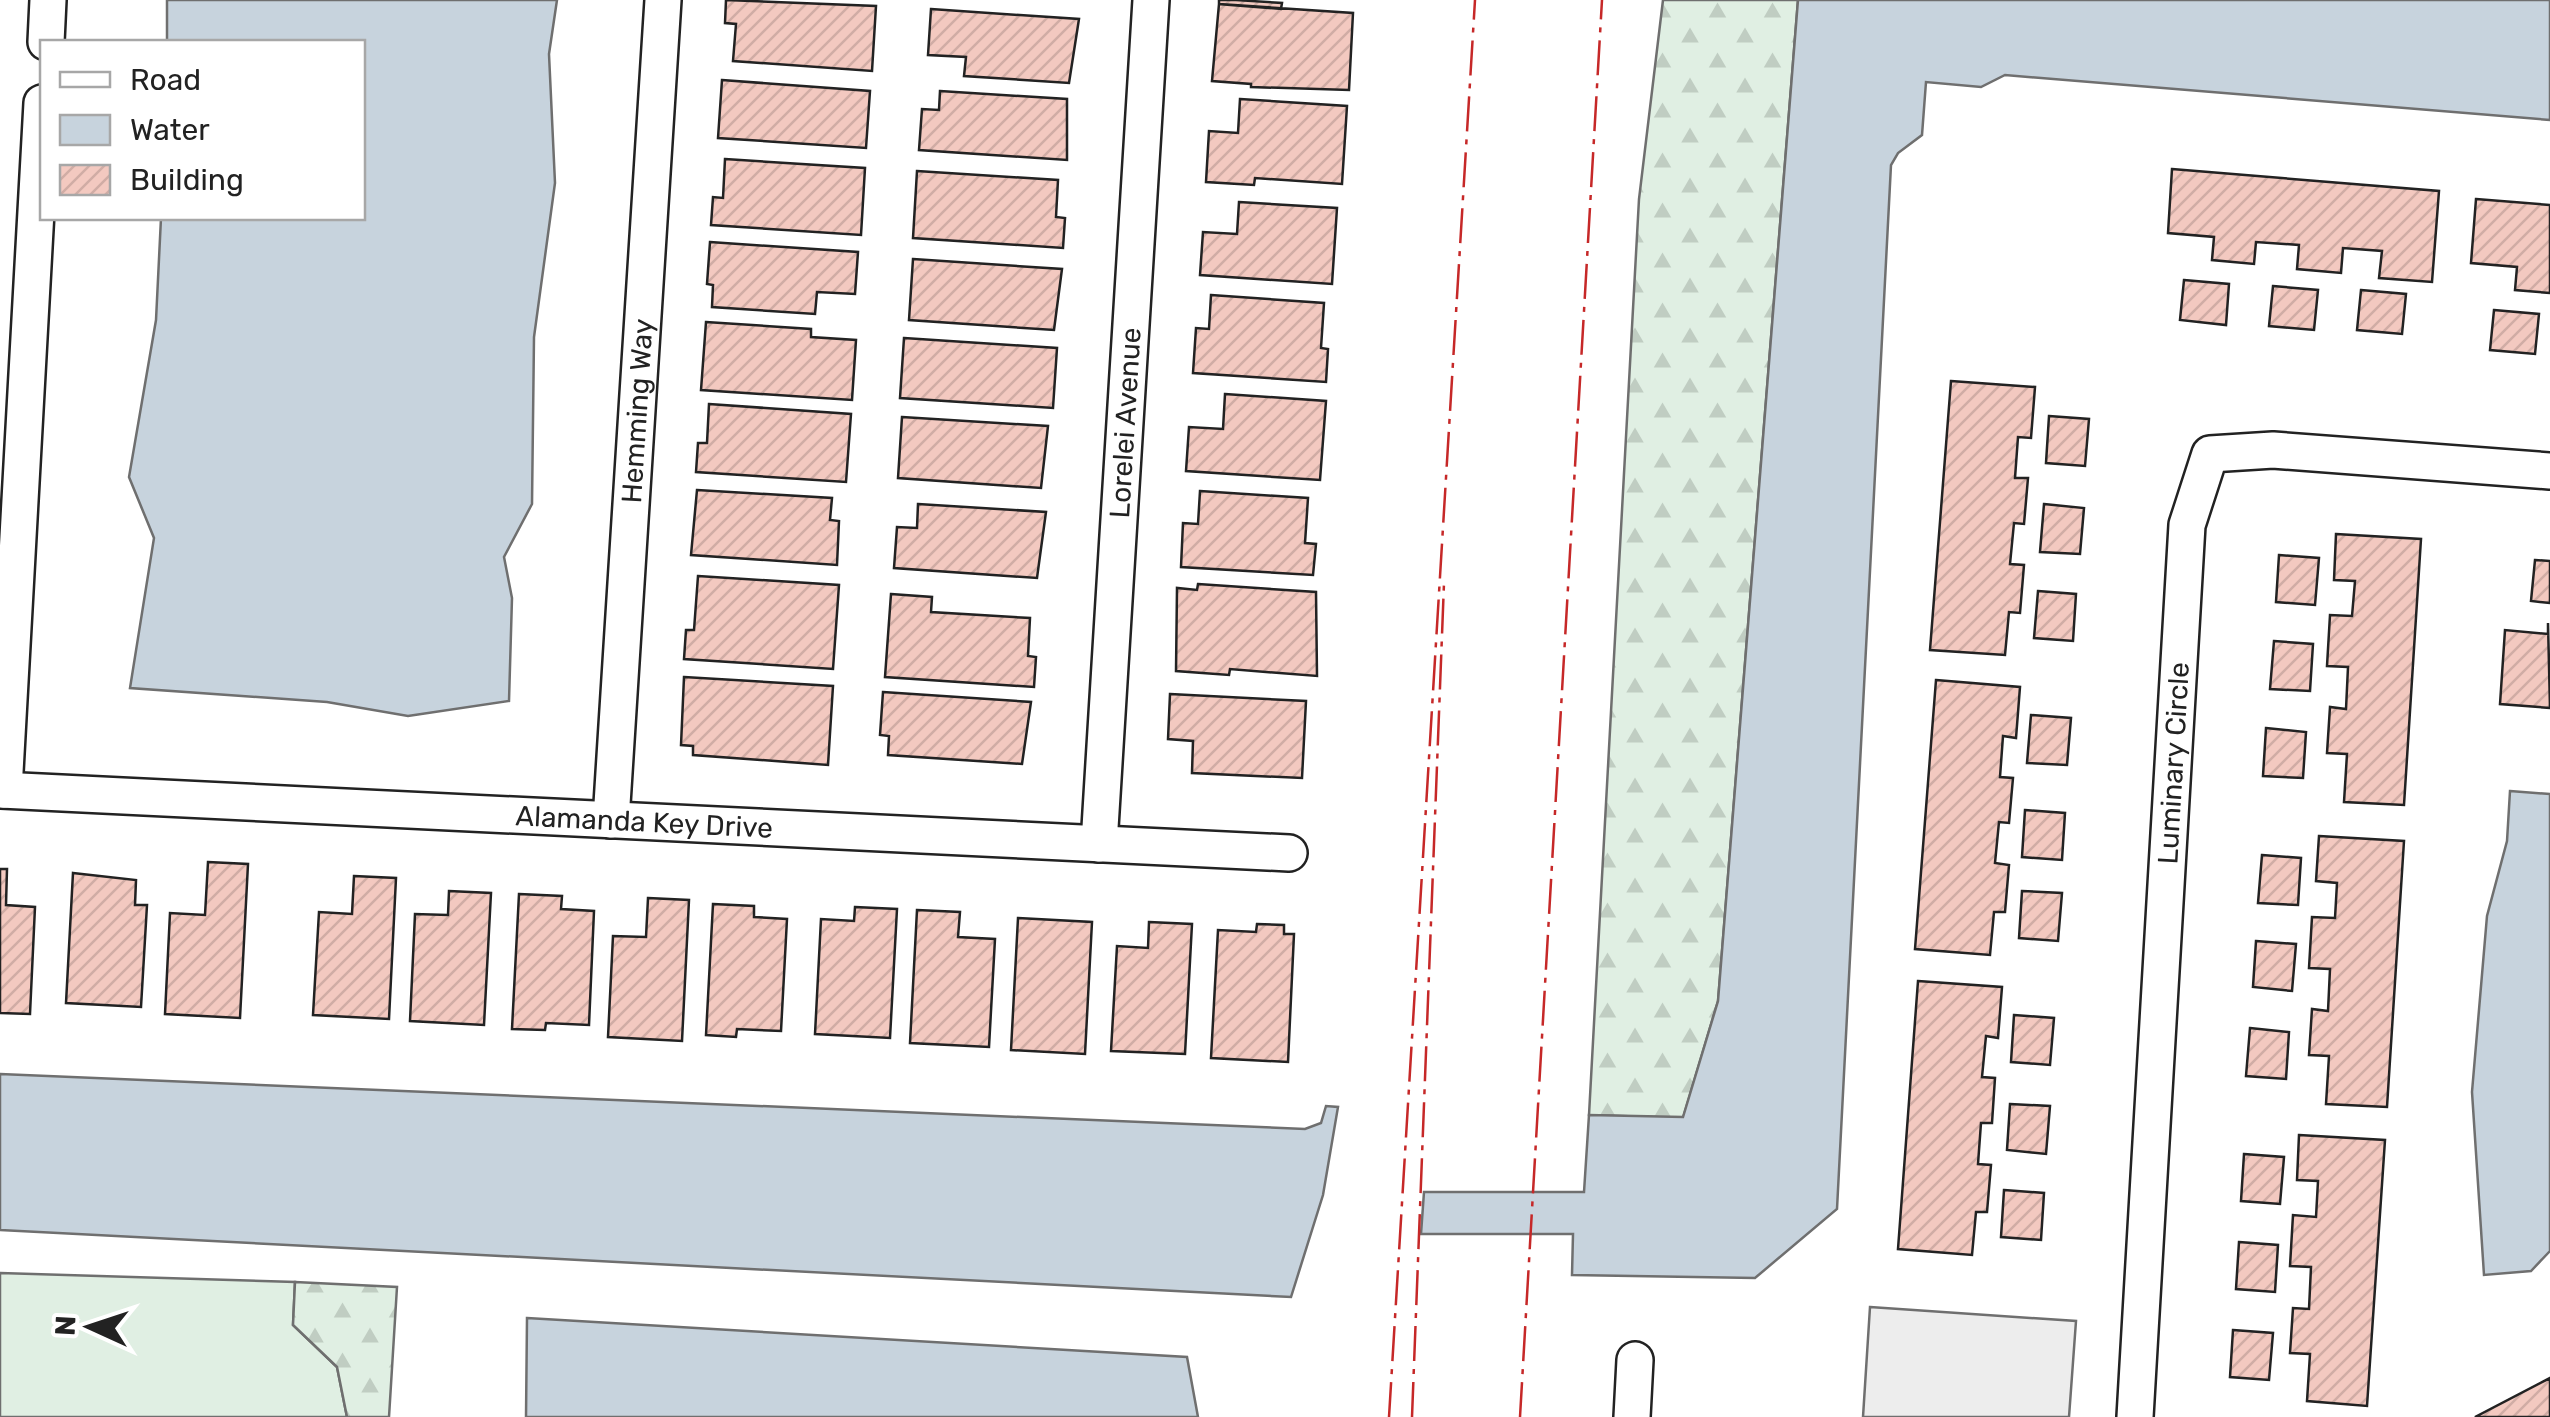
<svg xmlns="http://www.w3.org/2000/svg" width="2550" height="1417" font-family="Rubik,sans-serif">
<defs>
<pattern id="forest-firs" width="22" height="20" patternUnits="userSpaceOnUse" patternTransform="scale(2.5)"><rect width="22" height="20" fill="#e0efe3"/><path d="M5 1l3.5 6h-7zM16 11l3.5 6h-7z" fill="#c0cdc2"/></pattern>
<pattern id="building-hatch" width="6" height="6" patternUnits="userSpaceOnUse" patternTransform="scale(2.5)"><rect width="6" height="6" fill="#f3c9c0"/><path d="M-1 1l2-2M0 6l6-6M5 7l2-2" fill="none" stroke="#d0aca5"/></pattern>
</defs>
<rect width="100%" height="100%" fill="#fff"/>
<path fill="#e0efe3" stroke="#6f6f6f" stroke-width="2.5" d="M0,1273L295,1282L293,1325L337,1367L347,1417H0Z"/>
<path fill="url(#forest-firs)" stroke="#6f6f6f" stroke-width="2.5" d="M1663,0H1798L1718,1001L1683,1118L1589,1115L1639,199Z
M295,1282L397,1287L389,1417H347L337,1367L293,1325Z"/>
<path fill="#ededed" stroke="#6f6f6f" stroke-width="2.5" d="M1870,1307L2076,1321L2069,1417H1863Z"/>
<path fill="#c7d3dd" stroke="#6f6f6f" stroke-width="2.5" d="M167,0H557L549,54L555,183L534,337L532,504L504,557L512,598L509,701L408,716L327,702L130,688L154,538L129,477L156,320L161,218H362V42H167Z
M1798,0H2550V120L2005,75L1981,87L1926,82L1922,135L1898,153L1891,165L1837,1209L1755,1278L1572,1275L1573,1234H1421L1424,1192H1584L1589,1115L1683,1117L1718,1001Z
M2510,791L2550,794V1251L2531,1271L2484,1275L2472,1092L2487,916L2507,841Z
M0,1074L1305,1129L1321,1123L1326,1106L1338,1107L1323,1195L1291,1297L0,1230Z
M527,1318L1187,1357L1198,1417H526Z"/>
<path fill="url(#building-hatch)" stroke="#222" stroke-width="2.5" d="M726,0L876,6L872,71L733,61L736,24L725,23Z
M1219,0H1236L1282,3L1281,9L1219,4Z
M1219,4L1353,13L1349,90L1251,87V84L1212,81Z
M931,9L1079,19L1069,83L964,76L966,57L928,55Z
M722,80L870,91L866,148L718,138Z
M940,91L1067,99V160L919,150L922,109L939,110Z
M1240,99L1347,106L1342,184L1255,178L1254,185L1206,182L1209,131L1238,133Z
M725,159L865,168L861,235L711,225L713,197L723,198Z
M2172,169L2439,191L2432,282L2379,278L2382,251L2343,248L2341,273L2297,269L2299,245L2256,242L2254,264L2212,260L2214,237L2168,233Z
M917,171L1058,180L1056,217L1065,218L1063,248L913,238Z
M2476,199L2550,205V293L2515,290L2517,267L2471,263Z
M1239,202L1337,208L1332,284L1200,275L1203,232L1237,234Z
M710,242L858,252L855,294L817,292L815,314L712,307L713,285L707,284Z
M913,259L1062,269L1054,330L909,320Z
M2184,280L2229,284L2226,325L2180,320Z
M2273,286L2318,290L2314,330L2269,326Z
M2361,290L2406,294L2402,334L2357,330Z
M1211,295L1324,303L1321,348L1328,349L1326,382L1193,373L1196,328L1209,329Z
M2494,310L2539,314L2535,354L2490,350Z
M706,322L811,329V337L856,340L852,400L701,390Z
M904,338L1057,348L1053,408L900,398Z
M1951,381L2035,387L2031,438L2018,437L2015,478H2028L2024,524L2014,523L2010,564L2024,565L2020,613L2009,612L2005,655L1930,650Z
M1225,394L1326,401L1320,480L1186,471L1189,427L1223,429Z
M709,404L851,414L846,482L696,472L698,443H707Z
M2049,416L2089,419L2085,466L2046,463Z
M902,417L1048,426L1041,488L898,478Z
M697,490L832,498L830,520L839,521L837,565L691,555Z
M1200,491L1308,498L1305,543L1316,544L1313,575L1181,567L1183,523L1198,524Z
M918,504L1046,512L1037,578L894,568L897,527L917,528Z
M2044,504L2084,508L2080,554L2040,552Z
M2336,534L2421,539L2404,805L2344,802L2347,754L2327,753L2330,707L2346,709L2348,667L2327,666L2330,615L2352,616L2355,581L2334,580Z
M2279,555L2319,558L2315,605L2276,602Z
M2535,560L2550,561V603L2531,601Z
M698,576L839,585L833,669L684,659L686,630H694Z
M1198,584L1316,592L1317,676L1230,669L1229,675L1176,671L1177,588L1197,590Z
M2038,591L2076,594L2073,641L2034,638Z
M891,594L932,597L931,612L1030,618L1028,656L1036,657L1034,687L885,677Z
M2548,623L2550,708L2500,704L2505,630L2548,634Z
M2274,641L2313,644L2310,691L2270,689Z
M684,677L833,686L828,765L693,755V746L681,745Z
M1936,680L2020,687L2016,738L2003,736L2000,777L2013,778L2009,823L1999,822L1995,863L2009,865L2005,912H1994L1990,955L1915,949Z
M883,692L1031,702L1022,764L888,755L889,736L880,735Z
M1170,694L1306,701L1302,778L1192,773L1193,741L1168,739Z
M2031,715L2071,718L2067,765L2027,763Z
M2266,728L2306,732L2303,778L2263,776Z
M2025,810L2065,813L2062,860L2022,857Z
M2319,836L2404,841L2387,1107L2326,1104L2329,1056L2309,1055L2312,1009L2328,1011L2330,969L2309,968L2312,917L2335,918L2337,883L2316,881Z
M2262,855L2301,858L2298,905L2258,903Z
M208,862L248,864L240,1018L165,1014L170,913L205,915Z
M0,869H7L6,905L35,907L30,1014L0,1013Z
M73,873L136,880L135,905H147L141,1007L66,1003Z
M354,876L396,878L389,1019L313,1015L319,912L352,914Z
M449,891L491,893L484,1025L410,1021L415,914L448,915Z
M2022,891L2062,893L2058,941L2019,938Z
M519,894L562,896L561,909L594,911L589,1025L546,1023L545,1030L512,1029Z
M648,898L689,900L682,1041L608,1037L613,936L646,937Z
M713,904L754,906V917L787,919L781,1031L737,1029L736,1037L706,1035Z
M855,907L897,909L890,1038L815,1034L821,919L854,921Z
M917,910L960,912L958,937L995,939L989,1047L910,1043Z
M1018,918L1092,922L1085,1054L1011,1050Z
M1149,922L1192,924L1185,1054L1111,1051L1117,946L1148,948Z
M1257,924L1284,925V934H1294L1288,1062L1211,1058L1218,930L1256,932Z
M2256,941L2296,944L2292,991L2253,987Z
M1918,981L2002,987L1998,1038L1986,1036L1982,1077L1995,1078L1992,1123H1981L1978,1164L1991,1165L1987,1212H1976L1972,1255L1898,1249Z
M2014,1015L2054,1018L2050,1065L2011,1062Z
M2250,1028L2289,1032L2286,1079L2246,1076Z
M2010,1104L2050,1106L2046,1154L2007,1150Z
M2299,1135L2385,1140L2367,1406L2307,1401L2310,1354L2290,1353L2293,1308L2309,1309L2311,1267L2290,1266L2293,1215L2316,1217L2318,1181L2297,1180Z
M2244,1154L2284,1157L2280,1204L2241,1201Z
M2004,1190L2044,1193L2041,1240L2001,1237Z
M2239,1242L2278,1245L2275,1292L2236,1289Z
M2233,1330L2273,1333L2269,1380L2230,1377Z
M2550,1378V1417H2475Z"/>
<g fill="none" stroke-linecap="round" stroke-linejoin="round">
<g stroke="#222" stroke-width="40">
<g id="minor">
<path d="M46,42L48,0"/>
<path id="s1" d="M0,790L1289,853"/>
<path d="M4,790L42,103"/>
<path id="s2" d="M611,820L663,0"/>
<path id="s3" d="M1099,844L1151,0"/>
<path d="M1632,1417L1635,1360"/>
<path id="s4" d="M2135,1417L2187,525L2210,454L2273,450L2550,471"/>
</g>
</g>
<use href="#minor" stroke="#fff" stroke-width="35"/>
<path stroke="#c62828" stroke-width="2.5" stroke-dasharray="35 8 5 8" stroke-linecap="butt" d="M1389,1417L1475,0
M1412,1417L1444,583
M1520,1417L1602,0"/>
</g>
<g text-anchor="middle" stroke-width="8" stroke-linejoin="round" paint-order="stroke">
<g font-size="28" fill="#222" stroke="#fff">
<text dy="10" stroke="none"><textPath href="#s2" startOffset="410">Hemming Way</textPath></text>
<text dy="10" stroke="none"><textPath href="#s3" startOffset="422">Lorelei Avenue</textPath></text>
<text dy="10" stroke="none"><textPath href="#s4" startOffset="655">Luminary Circle</textPath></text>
<text dy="10" stroke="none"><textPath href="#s1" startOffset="645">Alamanda Key Drive</textPath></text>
</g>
</g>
<rect x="40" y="40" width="325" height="180" fill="#ffffff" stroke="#a7a7a7" stroke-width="2.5"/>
<rect x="60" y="72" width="50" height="15" fill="#ffffff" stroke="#a7a7a7" stroke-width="2.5"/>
<text x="130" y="90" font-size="30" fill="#222222">Road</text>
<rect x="60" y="115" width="50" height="30" fill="#c7d3dd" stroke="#a7a7a7" stroke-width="2.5"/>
<text x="130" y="140" font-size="30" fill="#222222">Water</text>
<rect x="60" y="165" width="50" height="30" fill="url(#building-hatch)" stroke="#a7a7a7" stroke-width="2.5"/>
<text x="130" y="190" font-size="30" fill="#222222">Building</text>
<g transform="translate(90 1327) rotate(273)" stroke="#ffffff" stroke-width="8" paint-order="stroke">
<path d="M0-8L18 38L0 25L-18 38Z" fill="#222222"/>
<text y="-15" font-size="28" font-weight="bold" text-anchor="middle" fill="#222222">N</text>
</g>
</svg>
